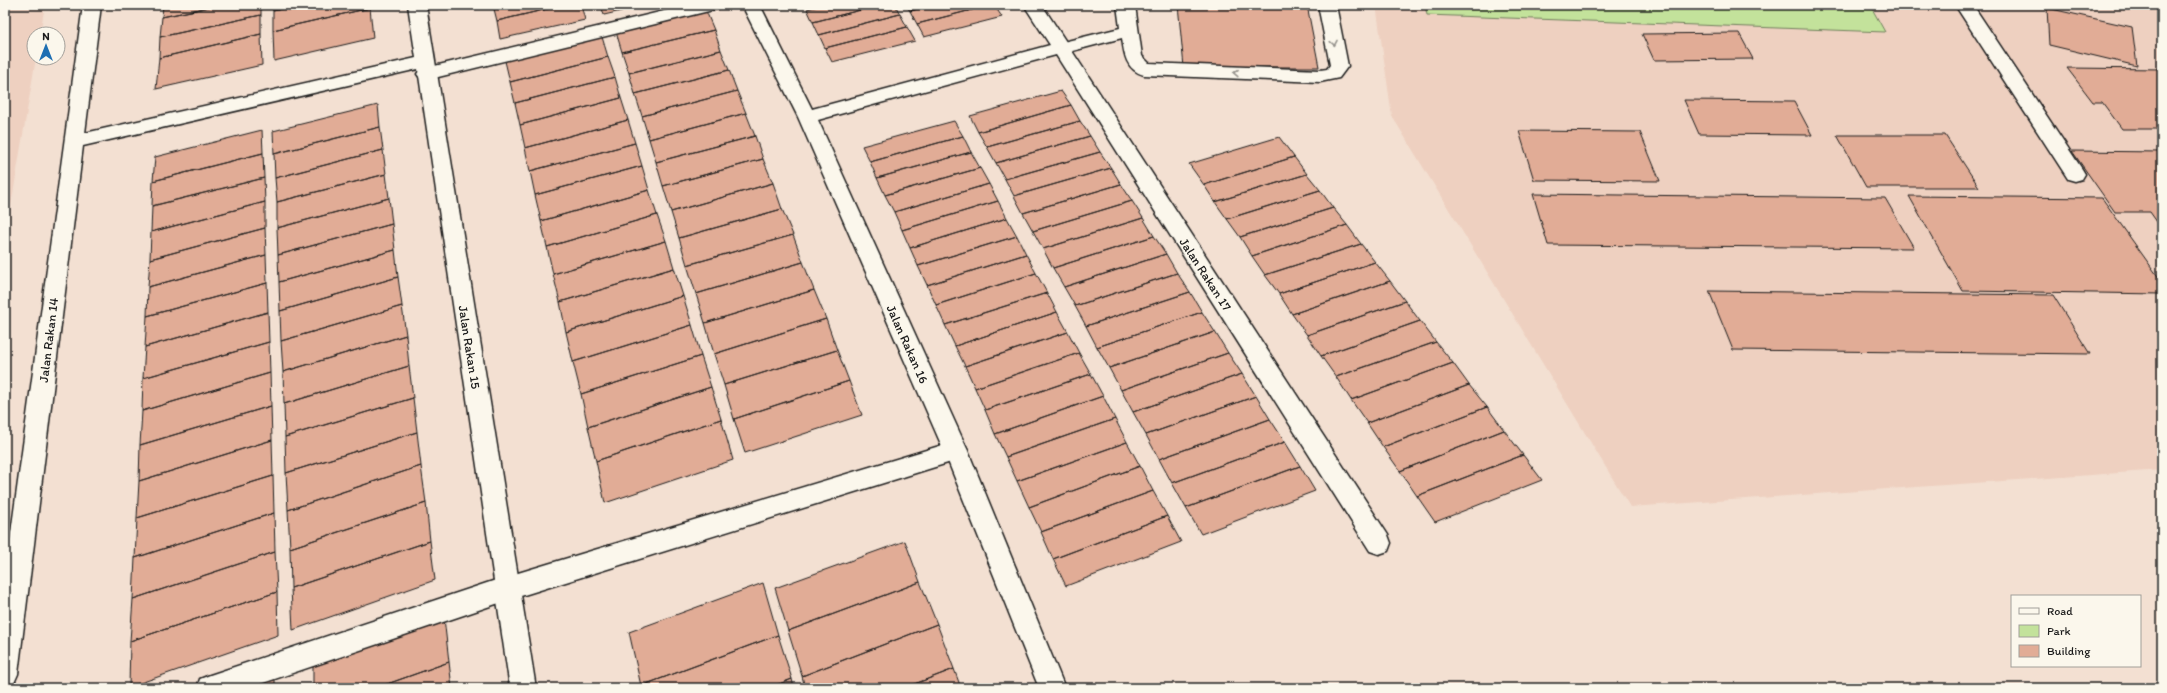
<svg xmlns="http://www.w3.org/2000/svg" width="2167" height="693" font-family="Itim,sans-serif">
<rect width="100%" height="100%" fill="#f3e0d2"/>
<filter id="ink" filterUnits="userSpaceOnUse"><feTurbulence type="fractalNoise" baseFrequency=".025" numOctaves="2"/><feDisplacementMap in="SourceGraphic" scale="8" xChannelSelector="R" yChannelSelector="G"/><feConvolveMatrix kernelMatrix="1 2 1 2 8 2 1 2 1" color-interpolation-filters="sRGB"/></filter>
<g filter="url(#ink)">
<path fill="#eed0c0" d="M5,5H45L40,34H34V58H36L5,241Z
M1376,5H2161L2162,470L1630,507L1392,116Z"/>
<path fill="#c3e29b" stroke="#707f5c" d="M1425,5H1870L1885,32L1427,15Z"/>
<path fill="#e1ac96" stroke="#1c1c1c" d="M163,5H219L162,17Z
M219,5H261V15L160,37L162,17Z
M272,5H299L273,11Z
M299,5H370V8L273,30V11Z
M493,5H564L497,21Z
M564,5H581L585,20L500,39L497,21Z
M601,5H647L604,15Z
M823,5H880L813,22L807,9Z
M880,5H895L900,14L819,35L813,22Z
M906,5H934L910,11Z
M934,5H991L917,24L910,11Z
M991,5H994L1002,17L924,37L917,24Z
M1178,5H1307L1319,67H1184Z
M370,8L373,38L274,61L273,30Z
M2047,8L2132,27L2137,66L2049,45Z
M706,11L714,30L622,52L616,32Z
M900,14L907,27L825,48L819,35Z
M261,15V34L159,58L160,37Z
M907,27L915,41L832,62L825,48Z
M714,30L721,50L629,73L622,52Z
M1739,33L1753,59L1654,60L1642,34Z
M261,34L262,65L156,89L159,58Z
M602,37L608,57L510,82L505,61Z
M721,50L729,70L635,94L629,73Z
M608,57L615,77L515,103L510,82Z
M2067,68L2162,69V129H2122L2102,102H2093Z
M729,70L737,91L642,116L635,94Z
M615,77L621,98L520,125L515,103Z
M737,91L746,113L649,139L642,116Z
M1061,91L1071,105L978,132L970,116Z
M621,98L628,120L525,148L520,125Z
M1684,100L1794,101L1812,135L1699,134Z
M378,105L380,127L274,154L273,131Z
M1071,105L1080,121L987,147L978,132Z
M746,113L755,136L656,162L649,139Z
M628,120L635,143L530,171L525,148Z
M954,121L963,136L870,162L862,146Z
M1080,121L1090,136L996,163L987,147Z
M380,127L383,150L275,178L274,154Z
M262,130L263,153L153,181L155,157Z
M1519,131L1640,132L1660,181L1534,180Z
M1837,135H1945L1979,187H1866Z
M755,136L763,159L663,186L656,162Z
M963,136L971,152L877,178L870,162Z
M1090,136L1100,152L1005,179L996,163Z
M1279,137L1294,157L1204,185L1189,164Z
M635,143L642,166L535,195L530,171Z
M383,150L386,174L277,202L275,178Z
M2072,151L2162,152V229L2150,212H2115Z
M971,152L980,168L885,195L877,178Z
M1100,152L1111,168L1014,196L1005,179Z
M263,153L264,178L152,206L153,181Z
M1294,157L1307,174L1215,202L1204,185Z
M763,159L773,183L671,212L663,186Z
M642,166L649,190L541,221L535,195Z
M980,168L989,184L894,212L885,195Z
M1111,168L1121,184L1023,213L1014,196Z
M386,174L389,198L277,228V202Z
M1307,174L1320,190L1227,219L1215,202Z
M264,178L265,202L151,232L152,206Z
M773,183L782,209L679,238L671,212Z
M989,184L998,201L902,230L894,212Z
M1121,184L1132,201L1033,231L1023,213Z
M649,190L657,215L547,247L541,221Z
M1320,190L1333,208L1240,237L1227,219Z
M1533,194L1885,198L1914,248L1548,245Z
M1909,196L2102,198L2162,282V294L1963,291Z
M389,198L392,224L278,255L277,228Z
M998,201L1007,218L910,248L902,230Z
M1132,201L1143,218L1043,249L1033,231Z
M265,202V228L150,259L151,232Z
M1333,208L1347,225L1252,256L1240,237Z
M782,209L793,235L687,265L679,238Z
M657,215L666,241L553,274L547,247Z
M1007,218L1017,236L918,266L910,248Z
M1143,218L1154,236L1053,268L1043,249Z
M392,224L395,250L279,282L278,255Z
M1347,225L1361,244L1265,275L1252,256Z
M265,228L266,255L148,287L150,259Z
M793,235L803,262L696,294L687,265Z
M1017,236L1026,254L927,285L918,266Z
M1154,236L1166,254L1064,287L1053,268Z
M666,241L674,268L560,302L553,274Z
M1361,244L1375,262L1279,294L1265,275Z
M395,250L398,277L280,311L279,282Z
M1026,254L1036,273L936,305L927,285Z
M1166,254L1177,273L1075,306L1064,287Z
M266,255L267,283L147,316L148,287Z
M803,262L814,290L705,323L696,294Z
M1375,262L1390,281L1292,314L1279,294Z
M674,268L683,296L566,332L560,302Z
M1036,273L1047,293L945,325L936,305Z
M1177,273L1190,292L1086,326L1075,306Z
M398,277L402,306L281,341L280,311Z
M1390,281L1405,301L1307,335L1292,314Z
M267,283L268,312L145,347L147,316Z
M814,290L826,319L714,354L705,323Z
M1709,291L2053,295L2090,354L1733,350Z
M1190,292L1202,312L1097,347L1086,326Z
M1047,293L1057,312L955,346L945,325Z
M683,296L692,325L573,362L566,332Z
M1405,301L1420,321L1321,356L1307,335Z
M402,306L406,335L283,372L281,341Z
M268,312L269,342L143,378L145,347Z
M1057,312L1068,332L965,366L955,346Z
M1202,312L1215,332L1109,368L1097,347Z
M826,319L837,350L724,385L714,354Z
M1420,321L1436,342L1336,377L1321,356Z
M692,325L701,356L581,394L573,362Z
M1068,332L1079,353L975,388L965,366Z
M1215,332L1228,353L1121,390L1109,368Z
M406,335L409,366L284,404L283,372Z
M269,342L270,373L142,411L143,378Z
M1436,342L1453,363L1351,400L1336,377Z
M837,350L849,381L734,419L724,385Z
M1079,353L1091,374L985,410L975,388Z
M1228,353L1242,374L1133,412L1121,390Z
M701,356L711,387L588,427L581,394Z
M1453,363L1469,385L1367,423L1351,400Z
M409,366L413,398L285,437L284,404Z
M270,373L271,406L140,445L142,411Z
M1091,374L1103,396L995,434L985,410Z
M1242,374L1256,396L1146,435L1133,412Z
M849,381L862,415L745,453L734,419Z
M1469,385L1487,407L1383,447L1367,423Z
M711,387L721,419L596,461L588,427Z
M1103,396L1115,419L1006,457L995,434Z
M1256,396L1270,419L1159,459L1146,435Z
M413,398L417,432L286,473L285,437Z
M271,406L272,440L139,481L140,445Z
M1487,407L1504,430L1400,471L1383,447Z
M721,419L733,460L605,503L596,461Z
M1115,419L1127,442L1017,481L1006,457Z
M1270,419L1285,442L1172,483L1159,459Z
M1504,430L1523,455L1417,496L1400,471Z
M417,432L421,466L288,510L286,473Z
M272,440L273,476L137,518L139,481Z
M1127,442L1140,466L1029,507L1017,481Z
M1285,442L1300,466L1186,508L1172,483Z
M1523,455L1542,480L1435,522L1417,496Z
M421,466L426,503L290,548L288,510Z
M1140,466L1153,491L1041,532L1029,507Z
M1300,466L1315,491L1201,534L1186,508Z
M273,476L274,513L135,558L137,518Z
M1153,491L1167,516L1053,559L1041,532Z
M426,503L430,541L291,588L290,548Z
M274,513L275,552L133,599L135,558Z
M1167,516L1181,542L1066,586L1053,559Z
M430,541L435,580L293,630L291,588Z
M905,541L920,582L788,631L775,588Z
M275,552L277,592L130,641L133,599Z
M920,582L937,624L802,676L788,631Z
M763,583L778,635L641,686L629,632Z
M277,592L278,635L129,687L130,641Z
M444,618L449,662L376,688H313V664Z
M937,624L954,669L904,688H805L802,676Z
M778,635L792,679L769,688H641V686Z
M449,662L452,688H376Z
M954,669L961,688H904Z
M275,678V688H246Z
M792,679L794,688H769Z"/>
<g fill="none" stroke-linecap="round" stroke-linejoin="round">
<g stroke="#1c1c1c" stroke-width="3">
<path id="lane" d="M689,5H720L717,9L426,80L420,78L417,74L420,70L426,68Z
M1117,5H1135L1142,56L1149,63L1320,70L1327,69L1330,65L1318,5H1336L1348,66L1339,78L1320,82L1144,75C1126,70 1124,54 1122,38L1061,54L1055,52L1052,48L1055,44L1120,28Z
M1955,5H1973L2082,169L2085,174L2082,179L2075,181L2068,179Z
M956,441L964,444L968,451L964,458L508,600L248,688H197L200,679L210,675L508,576Z"/>
</g>
<g stroke="#1c1c1c" stroke-width="3">
<path id="street" d="M83,5H101L85,133L416,58L408,5H426L536,688H510L418,69L83,146L18,674L14,683L5,687V577Z
M742,5H760L812,109L1050,45L1024,5H1042L1388,535L1391,543L1388,551L1379,554L1370,551L1056,55L818,120L968,451L1065,688H1039L944,451L798,117Z"/>
</g>
<use href="#lane" fill="#fbf7ec" fill-rule="evenodd"/>
<use href="#street" fill="#fbf7ec" fill-rule="evenodd"/>
</g>
<defs><path id="oneway-chevron" d="M-2-3.5L2.5 0L-2 3.5" fill="none" stroke-width="1.6" stroke-linecap="round" stroke-linejoin="round"/></defs>
<g stroke="#97948e">
<use href="#oneway-chevron" transform="translate(1334 43) rotate(79)"/>
<use href="#oneway-chevron" transform="translate(1236 73) rotate(-178)"/>
</g>
</g>
<g text-anchor="middle" stroke-width="3" stroke-linejoin="round" paint-order="stroke">
<g font-size="13" fill="#1c1c1c" stroke="#fbf7ec">
<text transform="translate(1206 274) rotate(57)" y="5">Jalan Rakan 17</text>
<text transform="translate(48 340) rotate(-83)" y="5">Jalan Rakan 14</text>
<text transform="translate(908 344) rotate(66)" y="5">Jalan Rakan 16</text>
<text transform="translate(470 347) rotate(81)" y="5">Jalan Rakan 15</text>
</g>
</g>
<rect width="2167" height="693" fill="none" stroke="#fbf7ec" stroke-width="20"/>
<rect x="10" y="10" width="2147" height="673" fill="none" stroke="#1c1c1c" stroke-width="1.5" filter="url(#ink)"/>
<rect x="2011" y="595" width="130" height="72" fill="#fbf7ec" stroke="#a29f99"/>
<rect x="2019" y="608" width="20" height="6" fill="#fbf7ec" stroke="#a29f99"/>
<text x="2047" y="615" font-size="12" fill="#1c1c1c">Road</text>
<rect x="2019" y="625" width="20" height="12" fill="#c3e29b" stroke="#a29f99"/>
<text x="2047" y="635" font-size="12" fill="#1c1c1c">Park</text>
<rect x="2019" y="645" width="20" height="12" fill="#e1ac96" stroke="#a29f99"/>
<text x="2047" y="655" font-size="12" fill="#1c1c1c">Building</text>
<g transform="translate(46 46)"><circle r="19" fill="#fbf7ec" stroke="#a29f99"/>
<path d="M0-3L7 15L0 10L-7 15Z" fill="#1f6fb2"/>
<text y="-6" font-size="11" font-weight="bold" text-anchor="middle" fill="#1c1c1c">N</text>
</g>
</svg>
